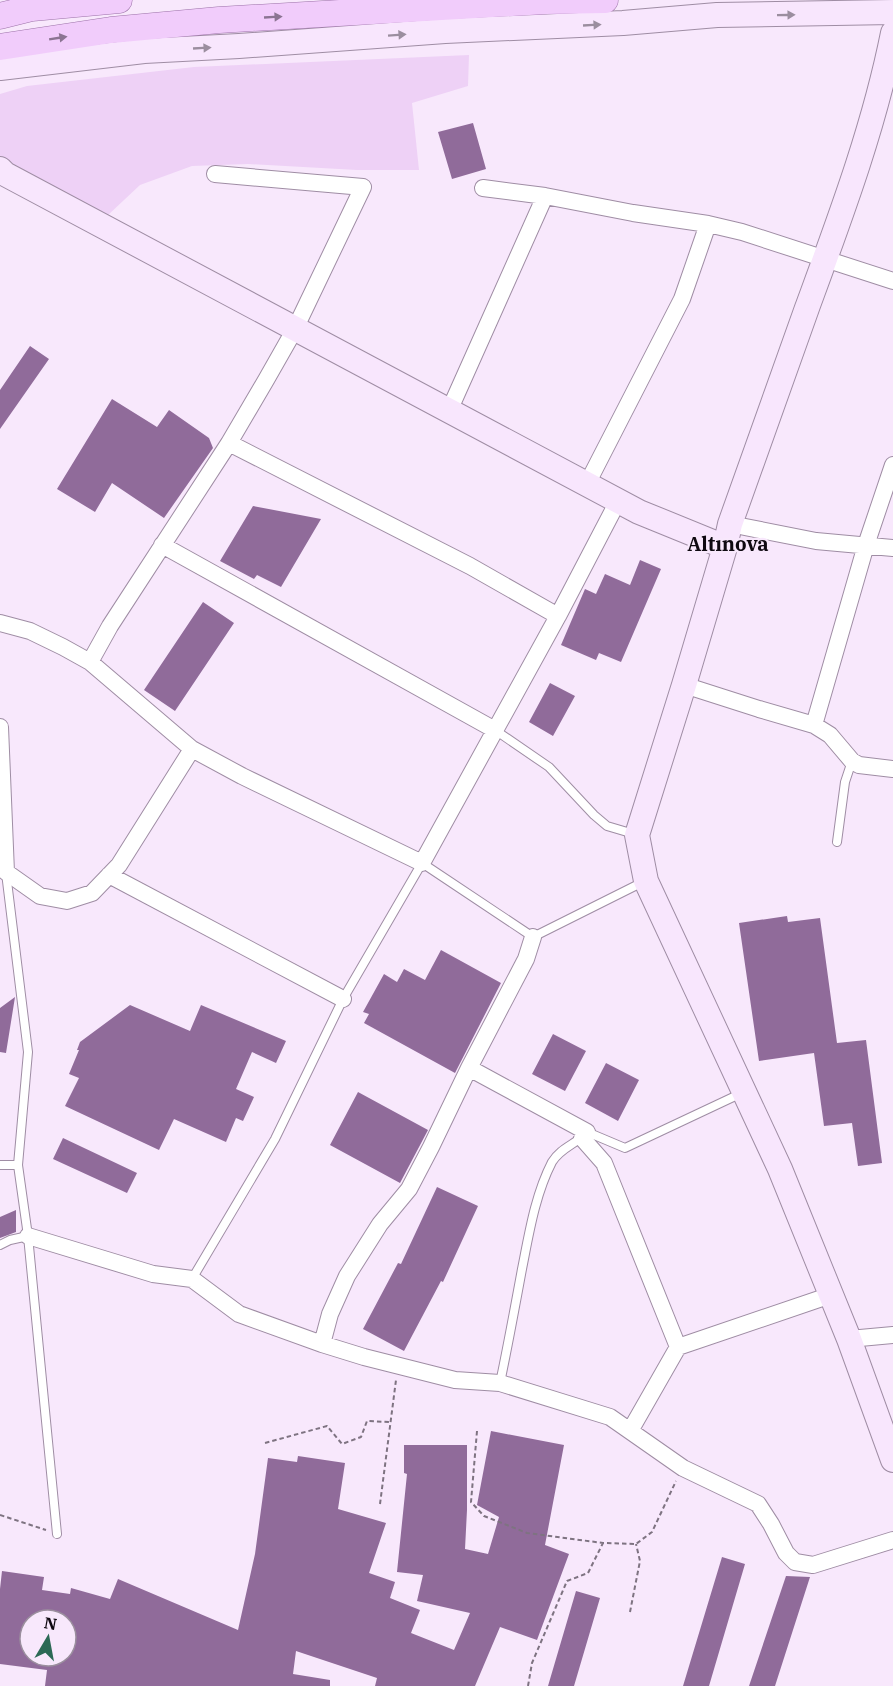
<svg xmlns="http://www.w3.org/2000/svg" width="893" height="1686" font-family="'IBM Plex Serif',serif">
<rect width="100%" height="100%" fill="#f8e8fc"/>
<path fill="#eed1f6" d="M469,55L468,86L412,103L419,170H357L248,164L192,166L140,185L107,216L0,158V94L27,86L194,67Z"/>
<path fill="#906b9a" fill-rule="evenodd" d="M473,123L486,169L452,179L438,132Z
M30,346L49,359L0,429V390Z
M112,399L157,427L169,410L209,438L213,448L164,518L112,483L95,512L57,489Z
M253,506L321,519L281,587L257,575L254,579L220,561Z
M640,560L661,569L621,662L599,653L596,660L561,645L585,589L596,594L605,574L630,585Z
M203,602L234,623L175,711L144,690Z
M550,683L575,696L553,736L529,722Z
M787,916L788,922L820,918L837,1043L866,1040L882,1163L858,1166L852,1123L824,1126L814,1053L759,1061L739,923Z
M441,950L501,983L455,1073L364,1023L369,1014L363,1012L384,974L397,982L404,969L425,980Z
M15,997L6,1053L0,1052V1008Z
M130,1005L190,1031L201,1005L286,1041L276,1063L252,1052L236,1089L254,1097L243,1121L236,1118L226,1142L174,1119L159,1150L65,1106L79,1078L69,1074L79,1050H77L80,1042Z
M553,1034L586,1051L565,1091L532,1074Z
M606,1063L639,1080L618,1121L585,1103Z
M358,1092L428,1130L400,1183L330,1145Z
M63,1138L137,1173L127,1193L53,1159Z
M437,1187L478,1206L443,1282L441,1281L404,1351L363,1329L398,1263L401,1264Z
M16,1210V1232L0,1238V1217Z
M491,1431L564,1445L545,1545L569,1554L537,1640L500,1627L475,1686H375L377,1678L296,1651L293,1674L330,1680V1686H45L47,1670L0,1664V1589L2,1571L44,1577L42,1590L70,1594L71,1588L110,1599L118,1579L238,1630L255,1554L268,1458L297,1462L298,1456L345,1463L338,1509L386,1523L369,1573L395,1582L390,1598L420,1610L411,1633L454,1650L470,1613L417,1601L423,1575L397,1572L407,1474L404,1473V1445H467V1510L465,1549L488,1554L499,1517L477,1505ZM30,1620H66V1656H30Z
M722,1557L745,1564L709,1686H683Z
M786,1576L810,1577L775,1686H749Z
M576,1591L600,1598L574,1686H548Z"/>
<g fill="none" stroke-linecap="round" stroke-linejoin="round">
<g stroke="#9f8da4" stroke-width="10">
<path id="lane" d="M495,730L549,767L594,815L607,826L634,834
M837,842L845,782L852,761
M6,873L28,1052L18,1165
M0,1165H18L28,1236L57,1534
M0,1245L10,1240L28,1236
M192,1279L275,1139L343,999L422,863L533,937L645,881
M500,1383C508,1345 515,1307 522,1269C529,1234 535,1195 552,1162C561,1147 577,1144 587,1132L625,1148L744,1092"/>
</g>
<g stroke="#9f8da4" stroke-width="18">
<path id="street" d="M483,188L545,196L633,213L708,224L742,232L893,281
M449,411L545,196
M229,443L470,566L558,616
M587,484L682,299L708,224
M730,524L816,541L893,548
M162,545L495,730
M0,623L30,631L63,647L90,662L192,749L242,776L422,863L558,616L618,501
M90,662L110,626L229,443L266,380L295,329L363,187L215,174
M684,685L759,709L814,725L830,735L852,761L859,765L893,769
M814,725L866,545L893,465
M0,727L6,872L40,896L67,901L92,893L119,865L192,749
M109,875L343,999
M469,1068L587,1132
M582,1138L604,1163L678,1347
M28,1236L153,1274L192,1279L239,1314L322,1344L364,1357L455,1380L500,1383L610,1417L683,1468L758,1504L771,1524L786,1553L795,1562L813,1565L893,1540
M849,1339L893,1335
M322,1344L330,1314L347,1276L380,1224L409,1189L431,1147L469,1068L526,959L533,937
M630,1431L678,1347L831,1295"/>
</g>
<g stroke="#9f8da4" stroke-width="26">
<path id="secondary" d="M893,33C874,128 840,218 807,308C781,380 755,452 730,524L725,547L684,685L637,835L646,881L780,1169L849,1339L893,1460
M0,68L144,51L239,46L445,31L623,23L717,15L893,12
M0,169L5,174L639,512L725,547"/>
</g>
<g stroke="#9c72a8" stroke-width="27">
<path id="primary" d="M0,16L32,8L119,0
M0,47L111,30L219,20L546,1L605,0"/>
</g>
<path stroke="#7e7381" stroke-width="2" stroke-dasharray="4.5 3" stroke-linecap="butt" d="M477,1431L471,1502L484,1516L527,1533L603,1543
M265,1443L327,1426L342,1444L361,1437L367,1421L390,1422
M380,1504L396,1380
M0,1515L46,1530
M630,1612L640,1561L636,1544
M528,1686L532,1663L567,1581L588,1573L603,1543L636,1544L652,1532L676,1481"/>
<use href="#lane" stroke="#fff" stroke-width="8"/>
<use href="#street" stroke="#fff" stroke-width="16"/>
<use href="#secondary" stroke="#f8e6fd" stroke-width="24"/>
<use href="#primary" stroke="#f1ccfb" stroke-width="26"/>
</g>
<defs><path id="oneway-solid" d="M-6-.8H1V-3.2L6.5 0L1 3.2V.8H-6Z" transform="scale(1.5)"/></defs>
<g fill="#9b8e9f">
<use href="#oneway-solid" transform="translate(786 15) rotate(-1)"/>
<use href="#oneway-solid" transform="translate(592 25) rotate(-3)"/>
<use href="#oneway-solid" transform="translate(397 35) rotate(-4)"/>
<use href="#oneway-solid" transform="translate(202 48) rotate(-3)"/>
</g>
<g fill="#8b7492">
<use href="#oneway-solid" transform="translate(273 17) rotate(-3)"/>
<use href="#oneway-solid" transform="translate(58 38) rotate(-9)"/>
</g>
<g text-anchor="middle" stroke-width="4.5" stroke-linejoin="round" paint-order="stroke">
<g font-size="20" font-weight="bold" fill="#0f0911" stroke="#f8e8fc">
<text x="728" y="551">Altınova</text>
</g>
</g>
<g transform="translate(48 1638) rotate(10)"><circle r="28" fill="#f8e8fc" stroke="#9b8f9e" stroke-width="1.5"/>
<path d="M0-4.5L10 22L0 15L-10 22Z" fill="#2c6955"/>
<text y="-9" font-size="16" font-weight="bold" text-anchor="middle" fill="#0f0911">N</text>
</g>
</svg>
